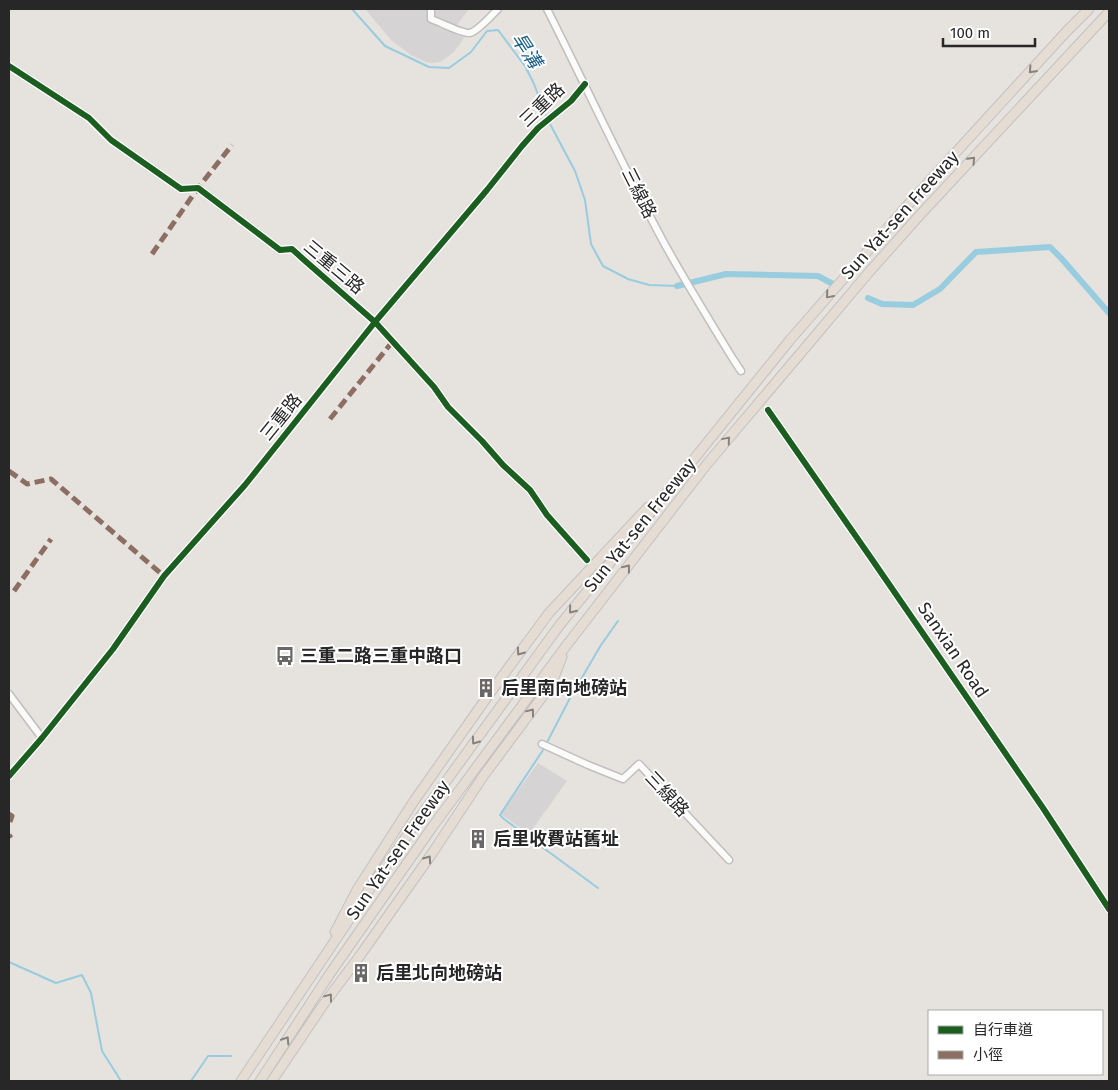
<svg xmlns="http://www.w3.org/2000/svg" width="1118" height="1090" font-family="'Fira Sans','Noto Sans TC',sans-serif">
<rect width="100%" height="100%" fill="#e6e2de"/>
<path fill="#d6d3d5" d="M365,9H469L453,30L464,38L454,52L440,62L429,63L411,55L391,40Z
M538,763L567,781L529,834L501,814Z"/>
<g fill="none" stroke-linecap="round" stroke-linejoin="round">
<path stroke="#98ccdf" stroke-width="2" d="M352,9L385,46L429,67L449,68L471,52L487,31L498,30L525,66L534,84L547,118
M549,122L575,171L585,200L591,244L603,266L628,279L649,285L677,286
M598,888L504,819L500,815L543,750L570,698L601,645L618,621
M9,962L56,983L82,975L91,993L102,1051L121,1081
M191,1081L208,1056H231"/>
<path stroke="#98ccdf" stroke-width="6" d="M677,286L726,274L818,276L833,284
M868,298L882,304L913,305L940,289L976,252L1050,247L1061,258L1109,313"/>
<g stroke="#c0bebf" stroke-width="9">
<path id="minor" d="M431,9V19C440,22 462,34 470,33C478,31 492,15 498,9
M547,9C586,86 622,165 663,241C685,281 709,320 733,359L741,371
M9,66L89,118L111,140L181,189L198,188L280,250L292,249L303,259L375,322L434,387L448,407L482,441L503,465L530,490L547,515L587,560
M768,410L871,558L1043,808L1109,909
M9,694L42,738
M542,744L588,765L623,779L639,764L729,860
M9,776L42,738L113,649L164,576L245,485L375,322L487,190L522,146L538,128L571,101L585,84"/>
</g>
<g stroke="#c3c1c0" stroke-width="11">
<path id="highway" d="M335,932L357,890L414,801L490,693L549,613L648,507
M241,1081L373,884L420,817L559,626L790,340L905,208L1066,32L1089,9
M260,1081L329,975L433,826L566,646L707,464L870,271L919,216L1109,12
M272,1081L323,1005L359,957L433,852L484,775L551,685L562,657"/>
</g>
<use href="#minor" stroke="#fbfbfa" stroke-width="6"/>
<use href="#highway" stroke="#e5dcd4" stroke-width="9"/>
<path stroke="#8d6e63" stroke-width="5" stroke-dasharray="10 5" stroke-linecap="butt" d="M152,254L198,188L232,145
M330,419L393,341
M9,471L27,484L51,479L164,576
M14,591L51,539
M9,814L12,816L9,825
M9,835L11,838"/>
<g stroke="#fff" stroke-width="9">
<path id="cycleway" d="M9,66L89,118L111,140L181,189L198,188L280,250L292,249L303,259L375,322L434,387L448,407L482,441L503,465L530,490L547,515L587,560
M768,410L871,558L1043,808L1109,909
M9,776L42,738L113,649L164,576L245,485L375,322L487,190L522,146L538,128L571,101L585,84"/>
</g>
<use href="#cycleway" stroke="#1b5e20" stroke-width="6"/>
</g>
<defs><path id="oneway-chevron" d="M-2-3.5L2.5 0L-2 3.5" fill="none" stroke-width="1.6" stroke-linecap="round" stroke-linejoin="round" transform="scale(1.25)"/></defs>
<g stroke="#86827e">
<use href="#oneway-chevron" transform="translate(1032 70) rotate(132)"/>
<use href="#oneway-chevron" transform="translate(972 160) rotate(-47)"/>
<use href="#oneway-chevron" transform="translate(829 295) rotate(131)"/>
<use href="#oneway-chevron" transform="translate(727 440) rotate(-50)"/>
<use href="#oneway-chevron" transform="translate(627 568) rotate(-52)"/>
<use href="#oneway-chevron" transform="translate(572 610) rotate(129)"/>
<use href="#oneway-chevron" transform="translate(520 652) rotate(126)"/>
<use href="#oneway-chevron" transform="translate(531 712) rotate(-53)"/>
<use href="#oneway-chevron" transform="translate(475 741) rotate(126)"/>
<use href="#oneway-chevron" transform="translate(428 859) rotate(-55)"/>
<use href="#oneway-chevron" transform="translate(329 997) rotate(-53)"/>
<use href="#oneway-chevron" transform="translate(286 1040) rotate(-57)"/>
</g>
<defs>
<g id="bus-bare" transform="scale(1.5)"><path d="M-5-6H5V4H4V6H2V4H-2V6H-4V4H-5ZM-3.5-4V0h7V-4ZM-3.5 1.2v1.5H-2V1.2ZM2 1.2v1.5H3.5V1.2Z" fill="#6a6867" stroke="#fff" stroke-width="2.5" paint-order="stroke"/></g>
<g id="building-bare" transform="scale(1.5)"><path d="M-4-6H4V6H1V3H-1V6H-4ZM-2.5-4.3h1.7v1.8h-1.7ZM.8-4.3h1.7v1.8H.8ZM-2.5-1h1.7V.8h-1.7ZM.8-1h1.7V.8H.8Z" fill="#6a6867" stroke="#fff" stroke-width="2.5" paint-order="stroke"/></g>
</defs>
<g fill-rule="evenodd">
<use href="#bus-bare" x="285" y="656"/>
<use href="#building-bare" x="486" y="688"/>
<use href="#building-bare" x="478" y="839"/>
<use href="#building-bare" x="361" y="973"/>
</g>
<g text-anchor="middle" stroke-width="4" stroke-linejoin="round" paint-order="stroke">
<g font-size="18" fill="#272727" stroke="#fff">
<text transform="translate(542 105) rotate(-44)" y="6">三重路</text>
<text transform="translate(639 193) rotate(63)" y="6">三線路</text>
<text transform="translate(900 215) rotate(-48)" y="6">Sun Yat-sen Freeway</text>
<text transform="translate(334 267) rotate(40)" y="6">三重三路</text>
<text transform="translate(281 417) rotate(-51)" y="6">三重路</text>
<text transform="translate(640 525) rotate(-51)" y="6">Sun Yat-sen Freeway</text>
<text transform="translate(953 650) rotate(56)" y="6">Sanxian Road</text>
<text transform="translate(667 794) rotate(47)" y="6">三線路</text>
<text transform="translate(398 850) rotate(-55)" y="6">Sun Yat-sen Freeway</text>
</g>
<g font-size="18" font-weight="bold" fill="#272727" stroke="#fff" text-anchor="start">
<text x="300" y="662">三重二路三重中路口</text>
<text x="501" y="694">后里南向地磅站</text>
<text x="493" y="845">后里收費站舊址</text>
<text x="376" y="979">后里北向地磅站</text>
</g>
<g font-size="19" font-style="italic" fill="#1b5f88" stroke="#fff">
<text transform="translate(527 50) rotate(57)" y="7">旱溝</text>
</g>
</g>
<rect width="1118" height="1090" fill="none" stroke="#272727" stroke-width="20"/>
<rect x="928" y="1010" width="175" height="65" fill="#ffffff" stroke="#a9a9a9"/>
<rect x="938" y="1026" width="25" height="8" fill="#1b5e20" stroke="#a9a9a9"/>
<text x="973" y="1035" font-size="15" fill="#272727">自行車道</text>
<rect x="938" y="1051" width="25" height="8" fill="#8d6e63" stroke="#a9a9a9"/>
<text x="973" y="1060" font-size="15" fill="#272727">小徑</text>
<path d="M943 38v8h92v-8" fill="none" stroke="#272727" stroke-width="2.5"/>
<text x="950" y="38" font-size="15" fill="#272727" stroke="#ffffff" stroke-width="4" paint-order="stroke">100 m</text>
</svg>
